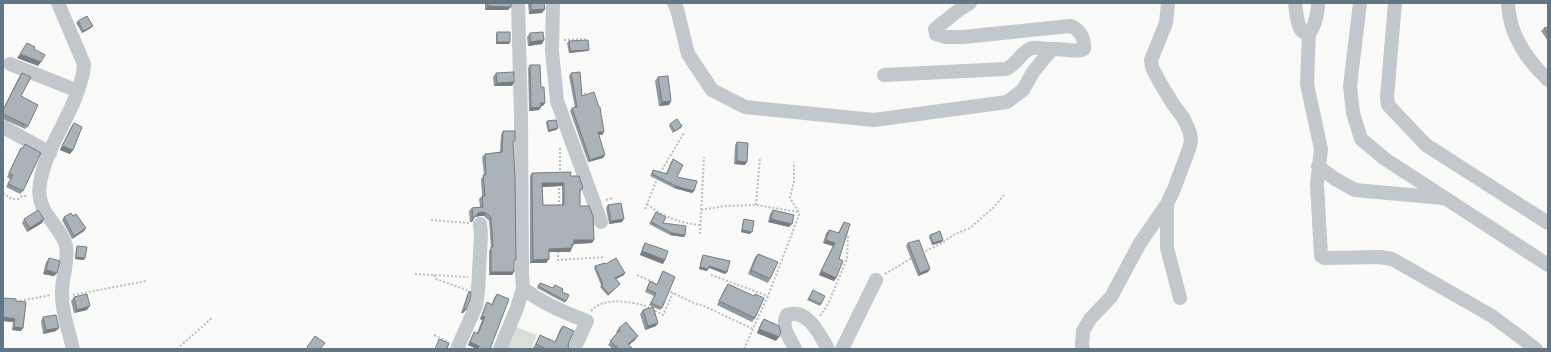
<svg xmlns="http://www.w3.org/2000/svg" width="1551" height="352" font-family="Poppins,sans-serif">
<rect width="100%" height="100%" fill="#fafaf8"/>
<path fill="#dadfd7" d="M513,326L537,335L531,349H503Z"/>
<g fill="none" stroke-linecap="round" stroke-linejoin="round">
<path stroke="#bbbfc2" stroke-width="2" stroke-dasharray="2 2" stroke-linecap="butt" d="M564,40L585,39
M580,94L587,93
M660,173L684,133
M560,174V147
M3,193L12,199H18L22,196H28
M606,200L612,198
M647,204C664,217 679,223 701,225
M756,205L760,157
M559,206V185
M645,209L657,179
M701,210L725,206L756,205L798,212
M431,220L469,223
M700,234L704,157
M558,251V260L605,257
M922,253L942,243L955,234L970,228L994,207L1004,195
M415,274L468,277
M885,274L912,258
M434,275L436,279L467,290
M637,275L653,282
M711,275L768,296
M667,290L696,304L702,305L753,329
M73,295L146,281
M20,301L51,295
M591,311C603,297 629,301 646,306C651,308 657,312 663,315L673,293
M820,316L828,304L847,259L848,236
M434,335L448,342
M177,349L213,317
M744,349L768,296L799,215L797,209L790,198L794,181V162"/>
<path stroke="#c3c8cc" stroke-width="14" d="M58,3L84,64C84,75 80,85 76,96C65,125 45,152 40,183C35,214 60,223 66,246C69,262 61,279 62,295C62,313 69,332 73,349
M553,3L552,51L557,101L601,222
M674,3L677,9L688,54L712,90L745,107L874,120L1007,102L1023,90L1033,72L1052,49C1061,48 1079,53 1084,49C1085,39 1080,29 1070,26L963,37H946L936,34L935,29L960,9L970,3
M1295,3C1296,10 1297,26 1302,31C1314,42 1318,9 1318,3
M1360,3L1350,86L1353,113L1361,139L1385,159L1548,265
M1395,3L1387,97L1388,105L1426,145L1548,223
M1508,3C1509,33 1526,59 1548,80
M1309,32L1307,84L1321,149L1317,184L1321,256L1324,258L1380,257L1392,259L1492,316L1536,349
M10,64L78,91
M884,75L1006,69C1017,65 1021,51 1032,48C1038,47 1045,49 1052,49
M3,127L50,153
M1318,166L1335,179L1355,190L1443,198
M1167,204V248L1180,298
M523,288C541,303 565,313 587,321L574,349
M457,349L476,306L478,291L481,235L480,224
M500,349L517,308L523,288L522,274L521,118L518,3
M795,349C790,337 780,328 787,315C808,308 819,334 828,349
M842,349L876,280
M1083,349L1082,345L1083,331L1090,319L1111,297L1140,243L1167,204L1174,189L1189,149L1191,141L1190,133L1184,119L1173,104L1159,81L1152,67L1151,60L1166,23L1168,3"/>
</g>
<path fill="#929a9f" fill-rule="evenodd" d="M485,3H511L508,10H485Z
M529,3H544L542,13L529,14L528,4Z
M78,21L91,28L82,33L76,23Z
M1548,27V41L1541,31L1544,28Z
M497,32L509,44H496V34Z
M530,33L544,40L542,44L528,46L527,37Z
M569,41L589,50L587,51L569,53L567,43Z
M530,65L541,87L543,106H541V107L539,110L529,111L528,68Z
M22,73L21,96L28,126L25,129L3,119V109L19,77Z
M496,73L514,82L512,86H494L493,77Z
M571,73L582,96L602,135H599L603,158L588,162L570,111L572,108H575L569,76Z
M658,77L671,101L669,105L659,106L655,81Z
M547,121L558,128L556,130L548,132L546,123Z
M74,123L73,150L70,154L60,150L71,127Z
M670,124L682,126L681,128L673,133L669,126Z
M503,131L513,144L514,272L512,275H489V251L491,248L489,221L484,216H480L475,217L472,222H470L469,211L472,208L480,207L479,199L482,196L481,179L484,175L482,157L485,154L500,152L501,135Z
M737,142L745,165L734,164L735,145Z
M25,144L23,191L20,194L6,187L10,179L7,177L19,151L21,148H23Z
M673,159L677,177L694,191L692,193L674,188L650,176L653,170L666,174L671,162Z
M532,173L570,176L583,188L580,192V206L592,243L574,244L572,247V248L570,252H549V259L546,263H530V176ZM562,186V205H543L542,187Z
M608,205L622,222L609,224L606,208Z
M773,210L789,227L768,222L770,214Z
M656,212L663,223L685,235L684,237L670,235L649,224Z
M73,216L86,228L84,231L72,239L62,220L64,217Z
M24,219L42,223L27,232L22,223Z
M744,219L750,234L741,232L743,221Z
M844,222L839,259L834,281L819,275L833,246L823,243L826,233L829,230L838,233L842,225Z
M930,235L942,242L932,245L929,237Z
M645,243L663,264L640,255L643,246Z
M908,243L928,272L918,276L906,246Z
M77,246L84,260L75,259L76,248Z
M758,254L770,279L768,283L748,274L755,257Z
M703,255L727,272L725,274L709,268L707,271L699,269L702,257Z
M49,258L54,276L43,274L46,262Z
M606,264L624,275L616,279L620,284L608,296L600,287L601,285L594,268L595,266Z
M663,271L662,308L660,310L653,307L658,323L656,326L645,330L640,314L643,310L653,307L649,305L654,296L645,292L650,281L657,284L661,274Z
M540,283L553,288L555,285L562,292L566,301L565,303L537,288Z
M728,284L754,296L755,294V318L752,322L717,305L725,288Z
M813,290L821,304L820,306L807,300Z
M469,291L463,313H461L467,295Z
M497,294L490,349H477L468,345L472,336L474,332L477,333L482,320L480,319L485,306L487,302L492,304L494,298Z
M74,297L87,310L74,313L71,301Z
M3,298L16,301L21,331L12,330L13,322L3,321Z
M43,317L56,331L43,334L41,321Z
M764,319L776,341L757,333L761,323Z
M563,326L569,342L568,346L569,349H536L533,348L538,339L540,335L555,342L560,329Z
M619,328L635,340L629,345L633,349H613L608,345L617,333L616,332Z"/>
<path fill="#777d82" d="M488,6L511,7L508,10H485Z
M545,9L542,13L529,14L531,10Z
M93,26L91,28L82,33L83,31Z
M544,40L542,44L528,46L530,42Z
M497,42H510L509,44H496Z
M589,50L587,51L569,53L570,51Z
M20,54L41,62L38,66L17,58Z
M514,82L512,86H494L497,83Z
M671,101L669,105L659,106L662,102Z
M540,103H545L543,106H538Z
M541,107L539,110L529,111L531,108Z
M558,128L556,130L548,132L549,130Z
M598,132H604L602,135H596Z
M62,146L73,150L70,154L60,150Z
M605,155L603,158L588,162L590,160Z
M737,161L747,162L745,165L734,164Z
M542,183H564L562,186L540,187Z
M676,186L694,191L692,193L674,188Z
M482,212L486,213L484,216H480L475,217L478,213Z
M473,218H474L472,222H470Z
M44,219L42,223L27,232L30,228Z
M624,219L622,222L609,224L611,221Z
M771,219L792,224L789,227L768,222Z
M86,228L84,231L72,239L74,236Z
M742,230L752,232L750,234L741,232Z
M672,233L685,235L684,237L670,235Z
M574,240H594L592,243L574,244L572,247H569Z
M826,240L835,243L833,246L823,243Z
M943,240L942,242L932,245L933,243Z
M572,248L570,252H546L549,249Z
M642,251L665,260L663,264L640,255Z
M76,257L85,258L84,260L75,259Z
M549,259L546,263H530L533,260Z
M709,266L727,272L725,274L708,267Z
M700,267L708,269L707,271L699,269Z
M930,269L928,272L918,276L920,273Z
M46,270L57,273L54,276L43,274Z
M821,271L836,278L834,281L819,275Z
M491,272H514L512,275H489Z
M625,273L624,275L614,280L615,278Z
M90,306L87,310L74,313L77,310Z
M464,309L466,310L463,313H461Z
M482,316L485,317L482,320L480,319Z
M3,317L15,319L13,322L3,321Z
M658,323L656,326L645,330L648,326Z
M14,327L23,328L21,331L12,330Z
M59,328L56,331L43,334L46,330Z
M759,329L779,337L776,341L757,333Z
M638,336L635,340L625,348L628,344Z
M470,342L479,346L477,349L468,345Z"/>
<path fill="#aab3b9" stroke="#777d82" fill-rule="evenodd" d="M488,3H511V7L488,6Z
M531,3H544L545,9L531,10Z
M87,16L93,26L83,31L78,21Z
M1548,27V34L1544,28Z
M497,32H510V42H497Z
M543,32L544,40L530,42V33Z
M588,40L589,50L570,51L569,41Z
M27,43L35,47L34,49L45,55L41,62L20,54Z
M530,65H540L541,87H544L545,103H540L541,107L531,108Z
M514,72V82L497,83L496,73Z
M580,72L582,96L594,92L599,107H600L604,132H598L605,155L590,160L572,108L577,107L571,73Z
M22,73L31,77L21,96L38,105L28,126L3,114V110Z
M668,76L671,101L662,102L658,77Z
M677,119L682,126L675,131L670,124Z
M556,120L558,128L549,130L547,121Z
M74,123L82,127L73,150L62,146Z
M503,131H515V141H513L515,179L516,260H514V272H491V247H493L491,217L486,213L482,212L478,213L474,218H473L472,208L483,207L482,196H485L483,175H486L485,154L502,152Z
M737,142L748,143L747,162L737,161Z
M25,144L41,153L23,191L8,184L13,175L9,173L21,148H23Z
M673,159L683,165L677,177L697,181L694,191L676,186L652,174L653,170L667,174Z
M571,172L570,176H579L583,188L580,190V206H589L593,216L594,240H574V244H572V248L549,249V259L533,260L532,173ZM542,183H564V205H543Z
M621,203L624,219L611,221L608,205Z
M38,210L44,219L30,228L24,219Z
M773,210L794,215L792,224L771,219Z
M656,212L666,217L663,223L686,226L685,235L672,233L651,222Z
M71,213L73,216L76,214L86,228L74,236L64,217Z
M744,219L754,221L752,232L742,230Z
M844,222L850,224L839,259L843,261L836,278L821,271L835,243L826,240L829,230L839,233Z
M940,231L943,240L933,243L930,235Z
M919,240L930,269L920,273L908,243Z
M645,243L668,251L665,260L642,251Z
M77,246L87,247L85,258L76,257Z
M758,254L778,262L770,279L751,270Z
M703,255L730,261L727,272L709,266L708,269L700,267Z
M49,258L60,261L57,273L46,270Z
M616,258L625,273L615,278L620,284L609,294L601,285L603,284L595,266L605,263L606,264Z
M663,271L675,277L662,308L651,303L656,293L647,289L650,281L657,285Z
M540,283L553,288L555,285L563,289L562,292L569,295L566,301L538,286Z
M728,284L754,296L755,294L764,298L755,318L719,301Z
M813,290L825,296L821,304L809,299Z
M469,291L471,292L470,300L466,310L464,309Z
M87,294L90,306L77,310L74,297Z
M497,294L509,299L490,349H478L479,346L470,342L474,332L478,334L485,317L482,316L487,302L492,305Z
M3,298L16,299V301L26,302L23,328L14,327L15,319L3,317Z
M653,307L658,323L648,326L643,310Z
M56,315L59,328L46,330L43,317Z
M764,319L779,326L781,332L779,337L759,329Z
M626,322L638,336L628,344L633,349H619L610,341L620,330L619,328Z
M563,326L574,331L569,342L568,346L569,349H546L536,344L540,335L555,342Z
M315,336L325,343L320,349H309L307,347Z
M439,339L449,343L447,349H435Z"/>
<rect width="1551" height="352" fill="none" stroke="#657683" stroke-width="8"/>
</svg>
